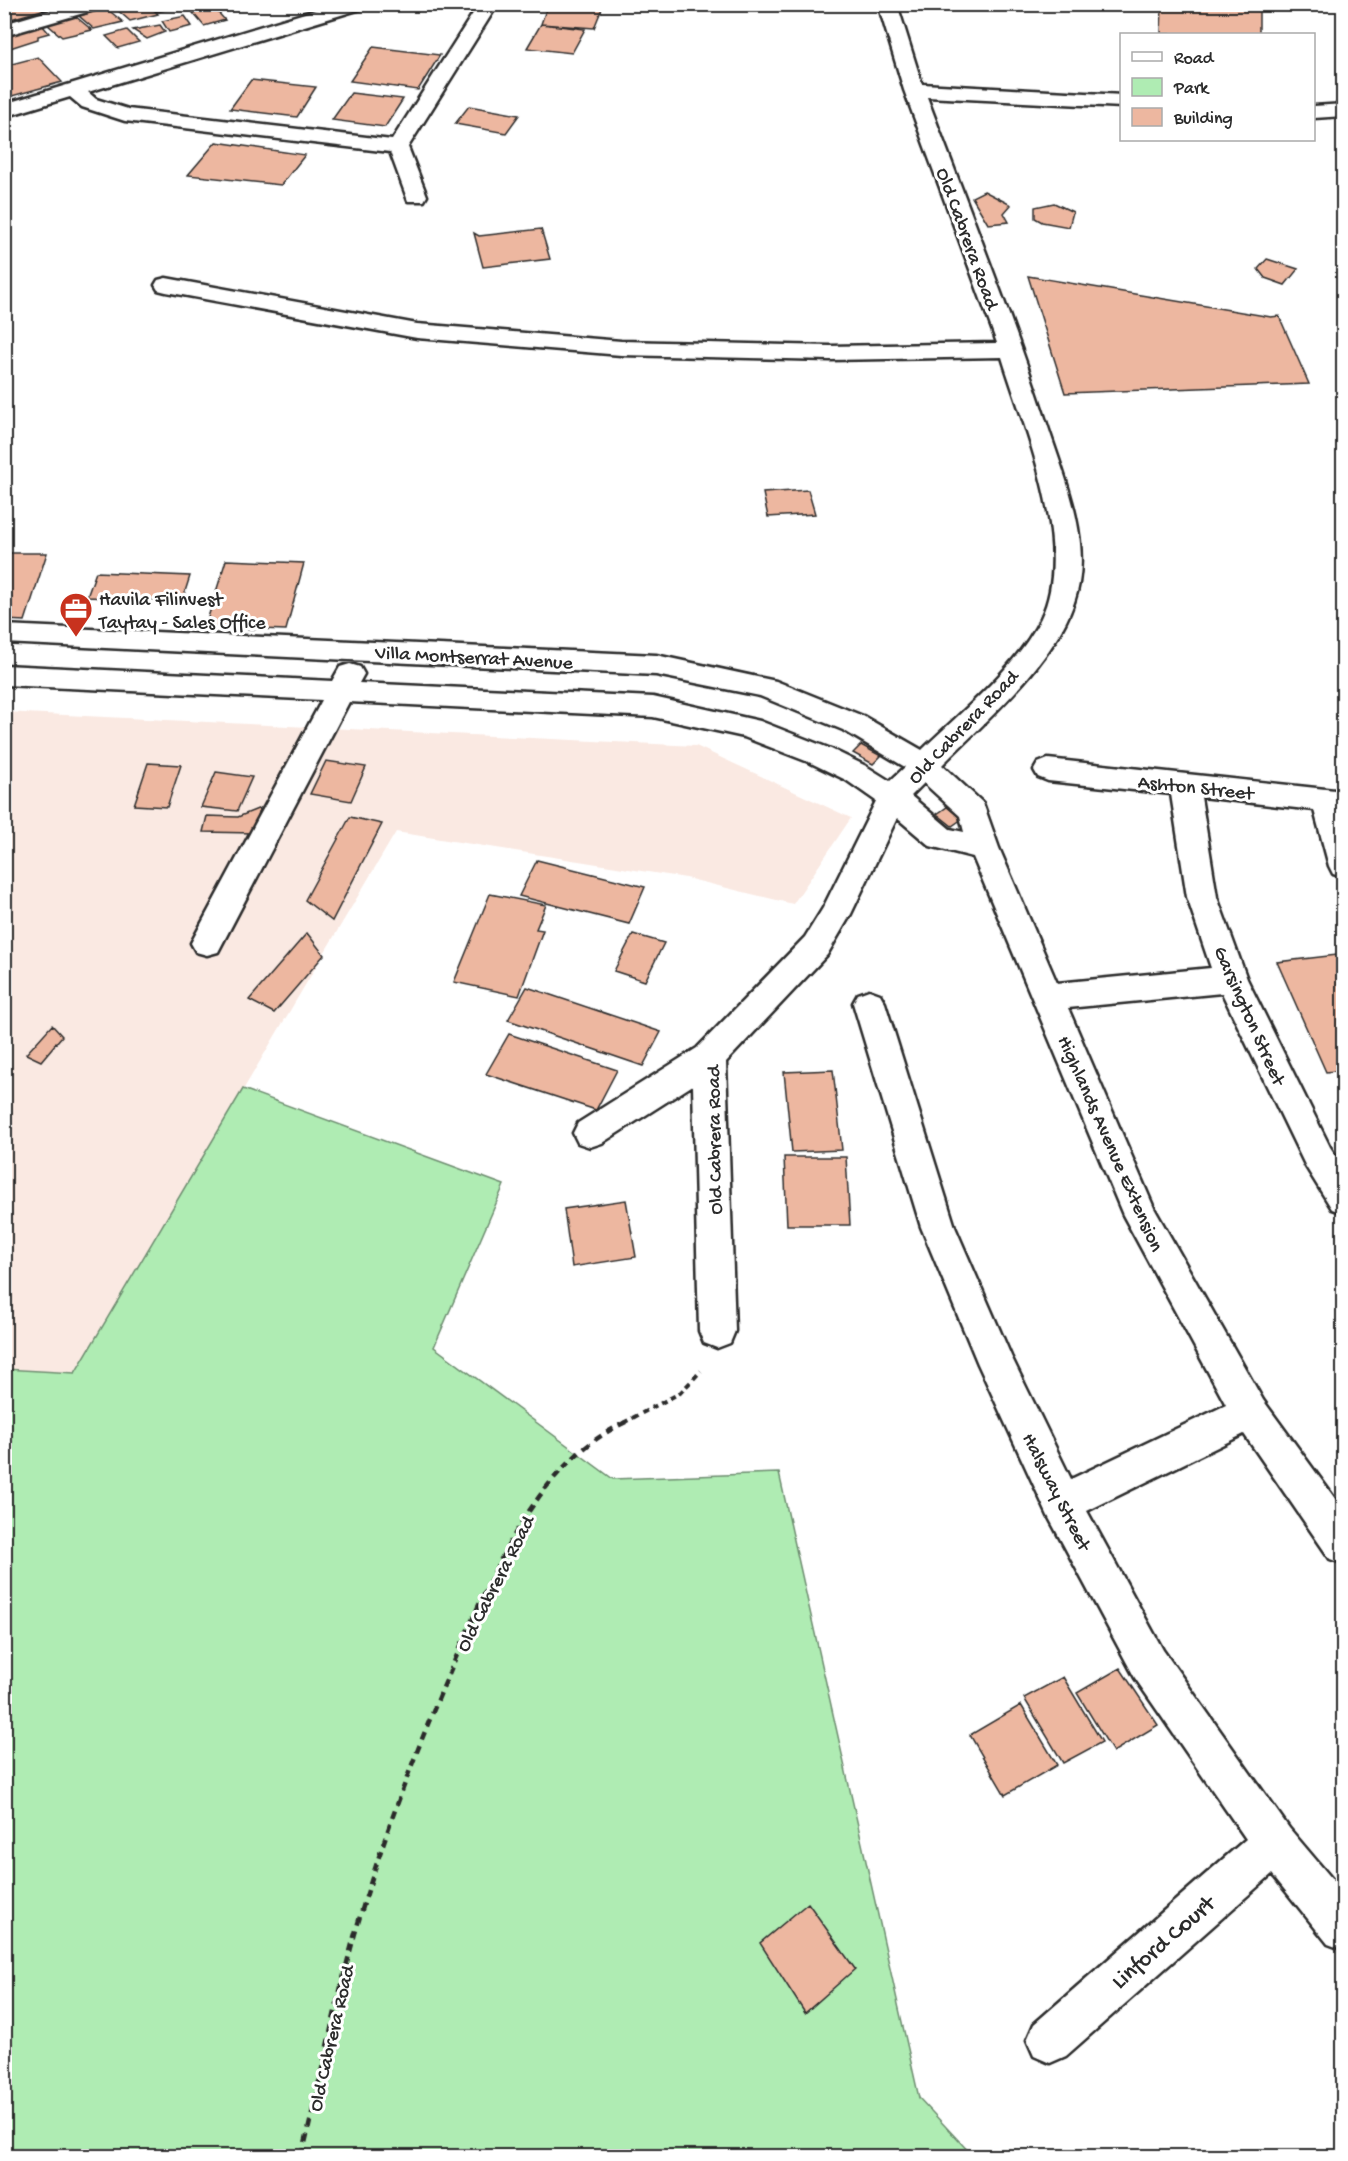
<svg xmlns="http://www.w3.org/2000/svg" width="1348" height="2161" font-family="'Gochi Hand',sans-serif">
<rect width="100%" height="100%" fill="#fff"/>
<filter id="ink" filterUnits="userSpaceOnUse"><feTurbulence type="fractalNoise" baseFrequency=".0167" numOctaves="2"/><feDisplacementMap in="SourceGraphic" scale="12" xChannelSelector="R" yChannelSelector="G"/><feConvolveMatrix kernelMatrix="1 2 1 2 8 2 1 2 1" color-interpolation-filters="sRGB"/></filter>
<g filter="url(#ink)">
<path fill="#fae9e2" d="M4,712L696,746L851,818L793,904L686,878L396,832L75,1373L5,1369Z"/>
<path fill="#afecb3" stroke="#6d8c6f" stroke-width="1.5" d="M243,1089L504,1185L434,1347L613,1479L779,1473L919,2098L973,2156H5L4,1369L75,1373Z"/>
<path fill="#edb7a0" stroke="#2b2b2b" stroke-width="1.5" d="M124,4H147L158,14L130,21L114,7Z
M148,4H185L186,5L158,12Z
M548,4H583L603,6L594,28L541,24Z
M1162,4L1259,7V34H1161Z
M4,5L58,4L59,5L11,19L4,12Z
M106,8L123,22L94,29L79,16Z
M214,8L225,20L204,26L193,13Z
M75,16L92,30L62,37L47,24Z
M185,16L192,26L169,32L162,21Z
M541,24L585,29L572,53L527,48Z
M42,25L49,33L38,36V39L4,50V32Z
M160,25L165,32L147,39L133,30Z
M127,30L139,42L118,48L106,36Z
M373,47L440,55L418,90L350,81Z
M38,57L62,82L12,96L4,88V66Z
M251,80L316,87L297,117L230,109Z
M351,93L403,99L385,127L332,120Z
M469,106L519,115L506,133L455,124Z
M216,142L305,155L281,185L188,175Z
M984,191L1011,205L1004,213L1009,222L988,224L972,197Z
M1054,203L1073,212L1069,227L1042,222L1035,218V207Z
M541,229L550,259L483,267L474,233L479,236Z
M1267,259L1298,269L1285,285L1265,278L1258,269Z
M1028,276L1271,317L1279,316L1309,384L1065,393Z
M808,490L815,514L768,517L763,493Z
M4,553H47L25,621L4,620Z
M226,560L304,563L286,630L205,627Z
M96,572L190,576L182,601L87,597Z
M861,745L881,756L873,764L853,753Z
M326,761L366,767L351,801L310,794Z
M148,763L181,765L167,807L134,805Z
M216,772L252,777L237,811L201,807Z
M947,807L962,819L952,826L937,814Z
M260,808L254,833L203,832L207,816L238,817Z
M350,817L382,824L332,921L305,900Z
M537,860L645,887L629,924L519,896Z
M490,894L546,905L536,929L543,930L519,996L454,982Z
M307,933L324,955L274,1013L249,1000Z
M633,934L664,943L645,981L614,971Z
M1337,955L1344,970V1070L1326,1072L1277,962Z
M527,987L661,1032L643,1066L508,1020Z
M52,1025L62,1036L41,1061L26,1054Z
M509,1034L617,1070L596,1110L486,1074Z
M833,1070L842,1150L792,1152L784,1072Z
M784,1157H846L850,1225H787Z
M626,1200L636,1257L572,1267L564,1209Z
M1120,1668L1158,1725L1113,1752L1077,1693Z
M1063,1677L1102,1742L1063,1763L1024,1698Z
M1021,1705L1057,1765L1005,1795L970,1735Z
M808,1903L855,1969L805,2013L760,1943Z"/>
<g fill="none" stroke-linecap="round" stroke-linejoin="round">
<g stroke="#2b2b2b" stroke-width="5">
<path id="minor" d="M72,4H103L101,8L4,36V24Z
M335,4H366L364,8L88,92L96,99L128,109L392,140L479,4H498L408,147L427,196L424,201H408L390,152L125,121L82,107L70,97L4,117V104Z
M878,4H897L922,84L1122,95V107L927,97C968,206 1011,314 1047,424C1063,473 1088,531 1079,583C1067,653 989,717 942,765L983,803L999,848L1057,983L1211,968L1187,897L1171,794L1048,781L1038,777L1034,770L1038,763L1048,759L1344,791V877L1333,874L1329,866L1314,810L1201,797L1217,897L1247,979L1330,1147L1344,1168V1213L1332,1209L1306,1167L1222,993L1068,1008L1154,1208L1263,1400L1344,1511V1564L1330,1559L1244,1434L1087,1511L1163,1650L1289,1828L1344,1893V1950L1328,1944L1272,1874L1066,2056L1050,2063L1034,2056L1027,2040L1034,2024L1246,1839L1135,1678L1048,1516L978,1364L921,1227L853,1003L858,994L869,990L880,994L885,1003L955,1227L1011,1356L1071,1479L1226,1405L1123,1215L973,857L930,846L897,818L851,914L827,955L726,1062L735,1331L730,1343L717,1348L704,1343L699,1331L693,1085L602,1143L590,1147L578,1143L573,1133L578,1123L697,1048L805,937L823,908L876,801L846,780L811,763L744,737L653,717L349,702L218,952L207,955L196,952L191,943L322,700L4,685V665L332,681L340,667L350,664L360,667L364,674L359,683L653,697L760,721L831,749L866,766L890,781L905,767L843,730L760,696L656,675L4,643V625L656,655L776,681L863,716L922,750C961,712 1017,667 1041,618C1076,546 1024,429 1002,357L830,360L621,355L417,338L166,292L158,290L155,285L158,280L166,278L417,324L621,341L830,346L997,343L904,90ZM924,783L960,816L964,832L950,829L911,796Z
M1344,104V116L1314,118V106Z"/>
</g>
<path stroke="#2b2b2b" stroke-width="4" stroke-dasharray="6 4.5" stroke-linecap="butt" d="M623,1423L680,1393L701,1371"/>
<path stroke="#2b2b2b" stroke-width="4.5" stroke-dasharray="8 6" stroke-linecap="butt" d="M302,2156C319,2085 333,2014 352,1944C380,1845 416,1749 457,1655C494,1570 537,1463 626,1422"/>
<use href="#minor" fill="#fff" fill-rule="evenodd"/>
</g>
</g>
<defs>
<g id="office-pin" transform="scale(1.725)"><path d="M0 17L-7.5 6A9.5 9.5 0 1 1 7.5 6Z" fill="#c8321e" stroke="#fff"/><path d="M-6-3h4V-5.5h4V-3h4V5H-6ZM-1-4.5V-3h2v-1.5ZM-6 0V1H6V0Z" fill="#fff"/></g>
</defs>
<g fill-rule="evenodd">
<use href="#office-pin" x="76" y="609"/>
</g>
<g text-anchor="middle" stroke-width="6" stroke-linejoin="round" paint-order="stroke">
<g font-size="20" fill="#2b2b2b" stroke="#fff">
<text transform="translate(969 238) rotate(70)" y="7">Old Cabrera Road</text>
<text transform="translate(474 656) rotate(3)" y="7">Villa Montserrat Avenue</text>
<text transform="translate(962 726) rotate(-46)" y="7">Old Cabrera Road</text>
<text transform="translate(1196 786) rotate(6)" y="7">Ashton Street</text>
<text transform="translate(1251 1015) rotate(66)" y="7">Garsington Street</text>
<text transform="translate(713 1140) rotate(-91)" y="7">Old Cabrera Road</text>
<text transform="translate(1112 1143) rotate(66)" y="7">Highlands Avenue Extension</text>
<text transform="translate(1058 1491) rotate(63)" y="7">Halsway Street</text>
<text transform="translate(494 1583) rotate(-63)" y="7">Old Cabrera Road</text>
<text transform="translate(330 2038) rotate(-77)" y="7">Old Cabrera Road</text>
</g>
<g font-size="20" fill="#2b2b2b" stroke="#fff" text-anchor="start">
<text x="99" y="605">Havila Filinvest<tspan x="99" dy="23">Taytay - Sales Office</tspan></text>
</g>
<g font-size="24" fill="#2b2b2b" stroke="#fff">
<text transform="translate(1162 1941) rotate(-41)" y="8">Linford Court</text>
</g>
</g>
<rect width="1348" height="2161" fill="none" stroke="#fff" stroke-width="24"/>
<rect x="12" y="12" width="1324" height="2137" fill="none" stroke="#2b2b2b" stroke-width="2" filter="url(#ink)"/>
<rect x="1120" y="33" width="195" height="108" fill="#ffffff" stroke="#aaaaaa" stroke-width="1.5"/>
<rect x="1132" y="52" width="30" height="9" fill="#ffffff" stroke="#aaaaaa" stroke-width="1.5"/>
<text x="1174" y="63" font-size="18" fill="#2b2b2b">Road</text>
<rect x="1132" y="78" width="30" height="18" fill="#afecb3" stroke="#aaaaaa" stroke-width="1.5"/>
<text x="1174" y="93" font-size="18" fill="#2b2b2b">Park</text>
<rect x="1132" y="108" width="30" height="18" fill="#edb7a0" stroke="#aaaaaa" stroke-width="1.5"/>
<text x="1174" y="123" font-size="18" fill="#2b2b2b">Building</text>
</svg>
